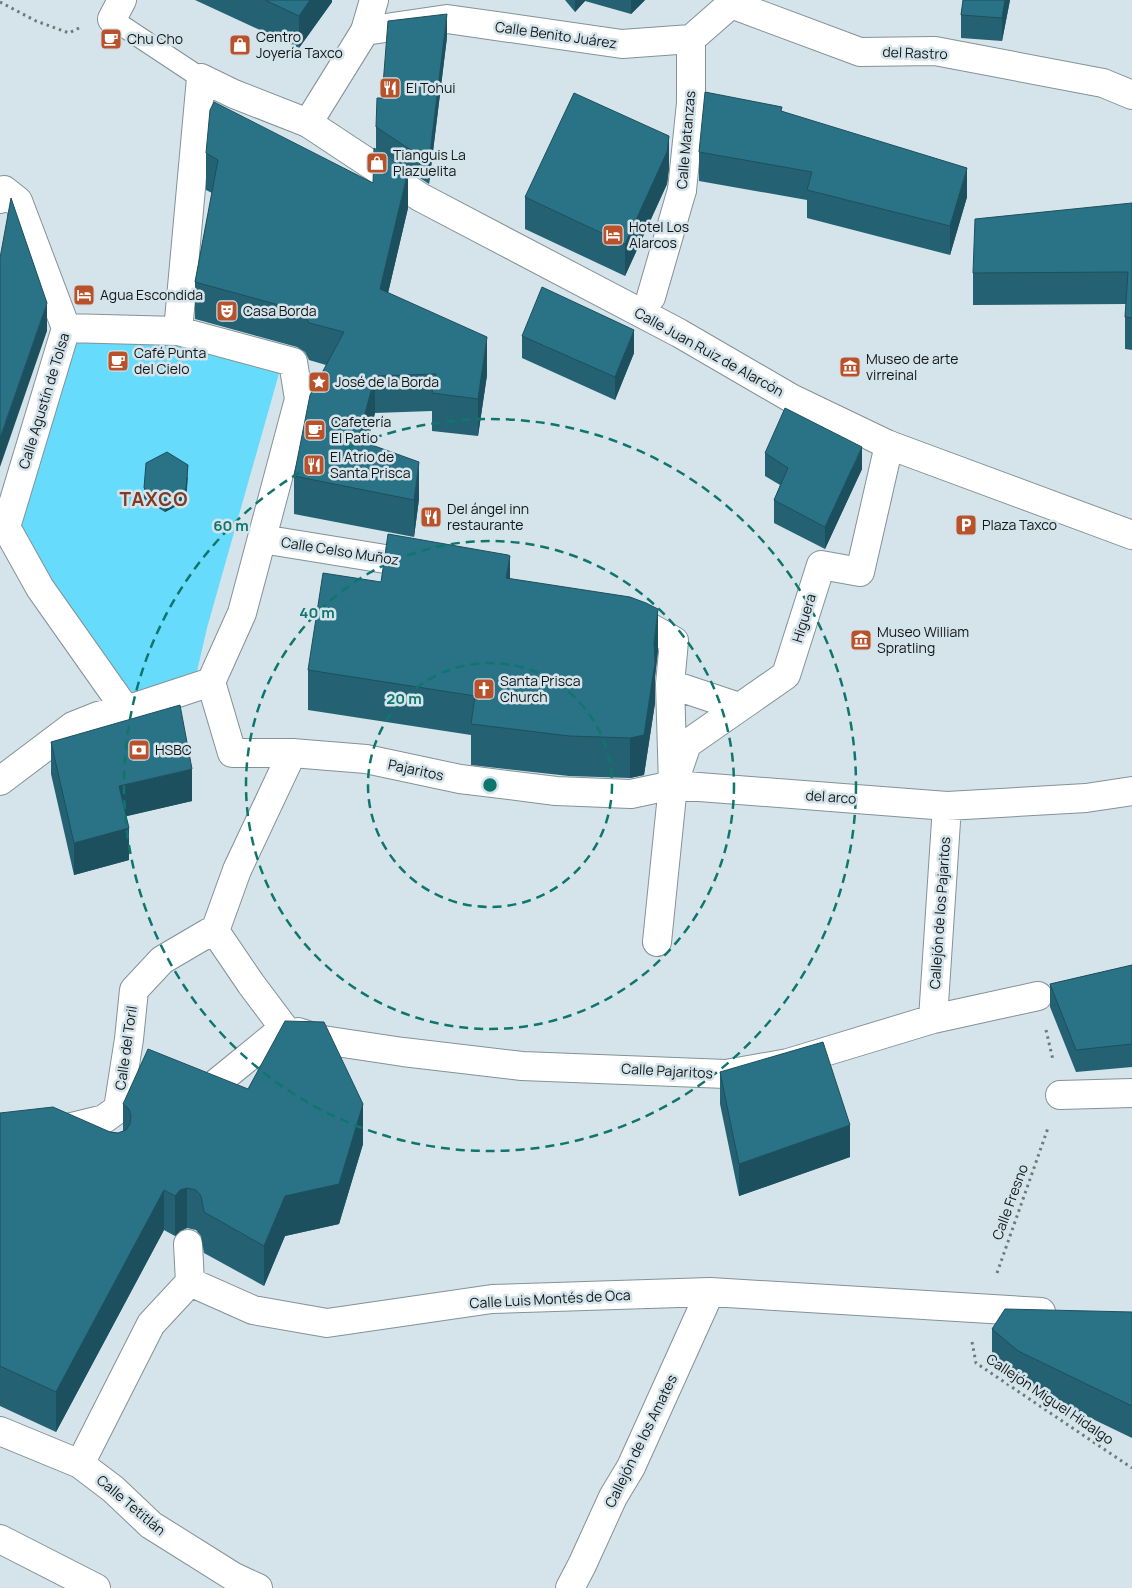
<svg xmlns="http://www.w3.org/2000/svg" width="1132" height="1588" font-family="Manrope,sans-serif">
<rect width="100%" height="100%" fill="#d4e4ea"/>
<path fill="#67dbfc" d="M179,333L280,370L207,628L195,680L143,703L92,650L16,527L67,337Z"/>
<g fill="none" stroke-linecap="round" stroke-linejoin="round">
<g stroke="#839297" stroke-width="22">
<path id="service" d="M112,19L201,78"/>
</g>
<g stroke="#839297" stroke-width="30">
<path id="pedestrian" d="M731,4L860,52L935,51L1103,83L1132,95
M112,19L122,0
M365,31L374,0
M651,297L682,190
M211,682L232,753H292L366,759L460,779L556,791L631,794L673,785L687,744L786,675L821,565L860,572L889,445"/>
</g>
<g stroke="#839297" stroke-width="30">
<path id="minor" d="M682,190L691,103V39
M0,199L4,190L18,201L66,328
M66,328L6,527L40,588L126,710
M178,331L201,78L234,94L308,123
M262,539L422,565
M622,618L653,629L674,641L670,684L673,785L657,942
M670,684L739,707
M0,781L73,726L98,716L126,710L211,682L242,613L299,399L293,362L178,331L66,328
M673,785L947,806L1086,798L1132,791
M215,931L251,984L284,1028
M933,1019L947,806
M298,1032L323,1040L403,1052L522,1066L726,1074L788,1063L933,1019L1038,996
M214,1085L284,1028
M1060,1095L1132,1093
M55,1131L104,1119L118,1109L129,1039L134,990L162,960L208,933L215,931L237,870L292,753
M188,1244L190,1282
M190,1282L253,1310L327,1323L492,1299L710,1292L1041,1312
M0,1431L80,1464L113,1489L151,1525L234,1577L258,1588
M80,1464L151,1324L190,1282
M0,1539L96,1588
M570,1588L582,1565L613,1497L631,1467L710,1292"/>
</g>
<g stroke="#839297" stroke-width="30">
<path id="tertiary" d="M733,0L731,4L691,39L622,44L447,19L365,31L308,123L420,197L679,333L791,398L889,445L1132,535"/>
</g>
<path stroke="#6e797d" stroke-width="3" stroke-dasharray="2.5 4" stroke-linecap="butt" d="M0,2L36,21L69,33L79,28
M1046,1030L1053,1060
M997,1273L1048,1128
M972,1342L976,1363L1132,1468"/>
<use href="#service" stroke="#fff" stroke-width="20"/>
<use href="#pedestrian" stroke="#fff" stroke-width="28"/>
<use href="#minor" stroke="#fff" stroke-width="28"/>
<use href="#tertiary" stroke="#fff" stroke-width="28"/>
</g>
<path fill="#246273" d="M195,0H332V2L299,48Z
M565,0H645L631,14L585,1L575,12Z
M963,0H1010L1002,41L961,38V15Z
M447,37L429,184L376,149V127L382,98Z
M782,111L967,197L950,255L807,218V200L699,181V152Z
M206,153L408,208L388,293L487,375L478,436L432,431V411L375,413L367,443L419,499L414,537L294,514V476L326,365L309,360L305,352L297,347L195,319V282L212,193L206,190Z
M669,168L667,184L625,276L525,229V197Z
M1132,203V350L1125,349V317L1126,304L973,305V273Z
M522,336L634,353L615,400L522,358Z
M765,453L862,469L825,549L774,523V500L780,485L765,476Z
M188,477L186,501L165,512L144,499V488Z
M510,579L658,650L655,677V703L644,775L630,778L569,776L471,765V735L308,710V670L381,582Z
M51,742L192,801L126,816L129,860L74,875L51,774Z
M1132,965V1067L1076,1072L1050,1007V984Z
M720,1072L850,1157L739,1196L720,1104Z
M123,1104L363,1144L339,1224L285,1236L264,1286L204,1253L201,1236L196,1230L187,1228L180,1231L175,1236L164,1230L56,1432L0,1406V1113L118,1133L123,1131Z
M1132,1312V1438L1018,1383L992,1361V1329Z"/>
<path fill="#1d505e" d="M310,0H332V2L299,48V16Z
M575,0H585V1L575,12Z
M631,0H645L631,14Z
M1005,0H1010L1002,41V18Z
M447,14V37L429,184V162Z
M669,136V168L667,184L625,276V244Z
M967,168V197L950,255V226Z
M408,171V208L380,327V289Z
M47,303V331L0,467V438Z
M634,330V353L615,400V377Z
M487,337V375L478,436V399Z
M375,376V413L358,477V440Z
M862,447V469L825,549V527Z
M419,462V499L414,537V500Z
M188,465L186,501L165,512V501Z
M510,556V596L506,578Z
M658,609V650L655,677V703L644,775L630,778V738L654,642Z
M192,769V801L119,818V786Z
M129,828V860L74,875V843Z
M363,1104V1144L339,1224L285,1236L264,1286V1246L285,1196Z
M850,1125V1157L739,1196V1164Z
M187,1188V1228L180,1231L175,1236V1196L180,1190Z
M164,1190V1230L56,1432V1392Z"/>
<path fill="#2a7286" stroke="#1d505e" d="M265,0H310L299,16Z
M963,0H1005L1002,18L961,15Z
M447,14L429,162L376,127L377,98H382L388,21Z
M705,92L782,107L781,111L967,168L950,226L807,190L812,172L699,152Z
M574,93L669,136L667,152L625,244L525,197Z
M214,102L373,183L374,148L408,171L380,289L487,337L478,399L432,393L436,374L375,376L358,440L419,462L414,500L294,476L310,395L344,332L309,323L305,315L297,310L195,282L218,160L206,153L210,110Z
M11,198L47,303L0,438V258Z
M1132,203V318L1125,317L1128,272L973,273L975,219Z
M542,287L634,330L615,377L522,336Z
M785,408L862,447L825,527L774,500L788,468L765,453Z
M167,452L188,465L186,489L165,501L144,488L146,463Z
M388,534L508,555L510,556L506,578L630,597L646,603L658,609L654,642L655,663L644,735L630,738L569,736L471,724L475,696L308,670L323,573L381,582Z
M180,705L192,769L119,786L129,828L74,843L51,742Z
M1132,965V1044L1076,1050L1050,984Z
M285,1021L324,1022L363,1104L339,1184L285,1196L264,1246L204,1212L201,1196L196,1190L187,1188L180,1190L175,1196L164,1190L56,1392L0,1366V1113L53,1107L110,1132L118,1133L126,1130L130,1124L131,1116L129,1109L123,1104L148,1049L248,1089Z
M823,1042L850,1125L739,1164L720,1072Z
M1005,1309L1132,1312V1406L1018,1351L992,1329Z"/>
<g fill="none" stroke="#0f766e" stroke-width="2.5" stroke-dasharray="9 6">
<circle cx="490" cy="785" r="122"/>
<circle cx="490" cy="785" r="244"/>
<circle cx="490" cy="785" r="366"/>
</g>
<defs>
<g id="cafe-square" transform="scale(1.125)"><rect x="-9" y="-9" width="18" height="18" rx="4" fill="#b9512b" stroke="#d4e4ea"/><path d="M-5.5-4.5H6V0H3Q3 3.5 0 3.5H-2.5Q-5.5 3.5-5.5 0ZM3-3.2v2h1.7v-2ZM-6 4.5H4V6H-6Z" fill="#fff"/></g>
<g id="shop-square" transform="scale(1.125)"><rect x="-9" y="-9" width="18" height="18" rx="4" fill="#b9512b" stroke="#d4e4ea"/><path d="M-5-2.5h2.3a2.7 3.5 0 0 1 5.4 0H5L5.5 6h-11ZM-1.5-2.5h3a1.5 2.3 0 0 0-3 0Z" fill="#fff"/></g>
<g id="restaurant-square" transform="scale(1.125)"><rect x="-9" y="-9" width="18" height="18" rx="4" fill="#b9512b" stroke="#d4e4ea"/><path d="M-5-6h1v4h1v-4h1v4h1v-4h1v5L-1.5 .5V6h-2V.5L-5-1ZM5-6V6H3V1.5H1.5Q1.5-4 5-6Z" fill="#fff"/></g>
<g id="hotel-square" transform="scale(1.125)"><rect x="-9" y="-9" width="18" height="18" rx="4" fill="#b9512b" stroke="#d4e4ea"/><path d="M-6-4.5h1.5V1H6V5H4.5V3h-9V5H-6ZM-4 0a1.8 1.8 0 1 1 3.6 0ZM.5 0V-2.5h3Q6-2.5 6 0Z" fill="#fff"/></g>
<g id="theatre-square" transform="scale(1.125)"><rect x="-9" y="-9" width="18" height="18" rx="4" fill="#b9512b" stroke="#d4e4ea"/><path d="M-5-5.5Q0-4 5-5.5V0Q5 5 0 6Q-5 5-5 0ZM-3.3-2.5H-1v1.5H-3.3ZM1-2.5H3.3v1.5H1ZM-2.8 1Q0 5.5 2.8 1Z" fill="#fff"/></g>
<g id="museum-square" transform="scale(1.125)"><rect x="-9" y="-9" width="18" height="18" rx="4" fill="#b9512b" stroke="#d4e4ea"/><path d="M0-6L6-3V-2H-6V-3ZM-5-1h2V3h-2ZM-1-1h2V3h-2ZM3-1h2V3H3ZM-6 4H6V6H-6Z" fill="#fff"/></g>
<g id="sight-square" transform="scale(1.125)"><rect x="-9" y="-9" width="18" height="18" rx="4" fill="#b9512b" stroke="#d4e4ea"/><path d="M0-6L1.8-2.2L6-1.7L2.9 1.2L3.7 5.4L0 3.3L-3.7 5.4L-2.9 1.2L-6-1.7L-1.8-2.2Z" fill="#fff"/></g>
<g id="parking-square" transform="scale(1.125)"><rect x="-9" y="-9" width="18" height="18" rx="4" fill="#b9512b" stroke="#d4e4ea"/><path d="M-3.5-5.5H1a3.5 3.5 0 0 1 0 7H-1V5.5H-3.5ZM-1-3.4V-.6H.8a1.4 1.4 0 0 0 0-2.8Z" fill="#fff"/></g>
<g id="church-square" transform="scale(1.125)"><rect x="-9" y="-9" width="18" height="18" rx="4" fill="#b9512b" stroke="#d4e4ea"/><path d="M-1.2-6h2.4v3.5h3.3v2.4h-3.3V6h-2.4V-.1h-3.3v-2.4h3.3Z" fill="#fff"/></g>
<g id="bank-square" transform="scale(1.125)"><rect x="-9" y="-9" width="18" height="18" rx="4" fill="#b9512b" stroke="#d4e4ea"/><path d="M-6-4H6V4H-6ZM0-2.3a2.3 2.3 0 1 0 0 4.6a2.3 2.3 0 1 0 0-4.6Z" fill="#fff"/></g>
</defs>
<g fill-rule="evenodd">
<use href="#cafe-square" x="111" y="39"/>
<use href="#shop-square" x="240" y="45"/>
<use href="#restaurant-square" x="390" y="88"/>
<use href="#shop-square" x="377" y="163"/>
<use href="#hotel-square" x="613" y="235"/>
<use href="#hotel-square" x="84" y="295"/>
<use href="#theatre-square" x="227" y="311"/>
<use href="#cafe-square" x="118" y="361"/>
<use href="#museum-square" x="850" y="367"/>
<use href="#sight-square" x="319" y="382"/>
<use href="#cafe-square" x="315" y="430"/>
<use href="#restaurant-square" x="314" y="465"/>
<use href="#restaurant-square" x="431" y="517"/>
<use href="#parking-square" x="966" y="525"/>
<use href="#museum-square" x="861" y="640"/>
<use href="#church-square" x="484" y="689"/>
<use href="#bank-square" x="139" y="750"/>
</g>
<g text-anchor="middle" stroke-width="5" stroke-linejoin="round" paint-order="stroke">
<g font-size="14" fill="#111719" stroke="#d4e4ea">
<text transform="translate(556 35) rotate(8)" y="5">Calle Benito Juárez</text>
<text transform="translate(915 53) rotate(2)" y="5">del Rastro</text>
<text transform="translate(686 140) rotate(-85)" y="5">Calle Matanzas</text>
<text transform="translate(709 352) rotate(29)" y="5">Calle Juan Ruiz de Alarcón</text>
<text transform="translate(44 401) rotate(-73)" y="5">Calle Agustín de Tolsa</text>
<text transform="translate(340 551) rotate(9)" y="5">Calle Celso Muñoz</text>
<text transform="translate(804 618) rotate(-73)" y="5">Higuera</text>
<text transform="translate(416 770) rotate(12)" y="5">Pajaritos</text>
<text transform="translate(831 797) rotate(4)" y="5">del arco</text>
<text transform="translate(940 913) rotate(-86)" y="5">Callejón de los Pajaritos</text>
<text transform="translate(126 1048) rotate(-82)" y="5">Calle del Toril</text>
<text transform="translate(667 1071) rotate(3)" y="5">Calle Pajaritos</text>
<text transform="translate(1010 1202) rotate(-70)" y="5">Calle Fresno</text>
<text transform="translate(550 1299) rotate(-3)" y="5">Calle Luis Montés de Oca</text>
<text transform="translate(1050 1399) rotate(34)" y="5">Callejón Miguel Hidalgo</text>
<text transform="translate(641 1441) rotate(-64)" y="5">Callejón de los Amates</text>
<text transform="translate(131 1505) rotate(40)" y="5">Calle Tetitlán</text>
</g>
<g font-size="14" fill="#111719" stroke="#d4e4ea" text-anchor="start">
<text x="256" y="42">Centro<tspan x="256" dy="16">Joyería Taxco</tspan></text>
<text x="127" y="44">Chu Cho</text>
<text x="406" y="93">El Tohui</text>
<text x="393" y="160">Tianguis La<tspan x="393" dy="16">Plazuelita</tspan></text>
<text x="629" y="232">Hotel Los<tspan x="629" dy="16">Alarcos</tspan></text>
<text x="100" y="300">Agua Escondida</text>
<text x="243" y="316">Casa Borda</text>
<text x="134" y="358">Café Punta<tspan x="134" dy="16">del Cielo</tspan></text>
<text x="866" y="364">Museo de arte<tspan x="866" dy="16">virreinal</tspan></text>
<text x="335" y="387">José de la Borda</text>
<text x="331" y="427">Cafetería<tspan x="331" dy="16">El Patio</tspan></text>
<text x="330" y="462">El Atrio de<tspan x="330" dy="16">Santa Prisca</tspan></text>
<text x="447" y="514">Del ángel inn<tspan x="447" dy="16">restaurante</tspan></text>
<text x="982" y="530">Plaza Taxco</text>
<text x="877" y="637">Museo William<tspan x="877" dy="16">Spratling</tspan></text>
<text x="500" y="686">Santa Prisca<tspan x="500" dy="16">Church</tspan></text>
<text x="155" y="755">HSBC</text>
</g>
<g font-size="19" font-weight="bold" letter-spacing="1" fill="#7f3b24" stroke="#d4e4ea">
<text x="154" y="506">TAXCO</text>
</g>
</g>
<circle cx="490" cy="785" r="8" fill="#0f766e" stroke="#d4e4ea" stroke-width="2.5"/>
<g font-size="15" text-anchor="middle" font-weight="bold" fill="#0f766e" stroke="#d4e4ea" stroke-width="5" stroke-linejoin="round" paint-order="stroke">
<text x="231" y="531">60 m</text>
<text x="317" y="618">40 m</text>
<text x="404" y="704">20 m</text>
</g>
</svg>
